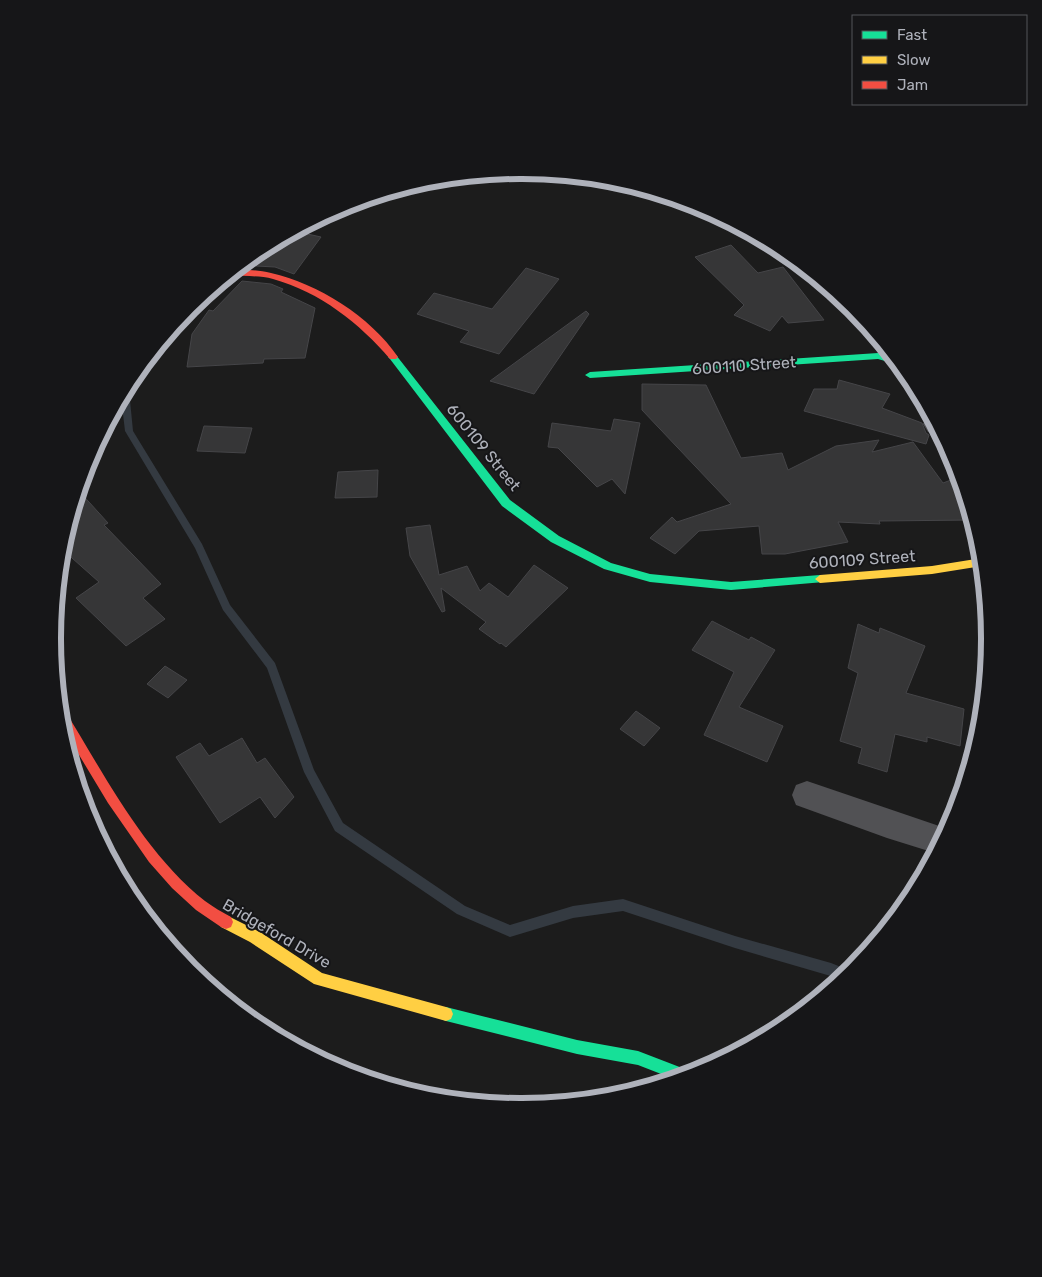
<svg xmlns="http://www.w3.org/2000/svg" width="1042" height="1277" font-family="Rubik,sans-serif">
<rect width="100%" height="100%" fill="#1c1c1c"/>
<g fill="none" stroke-linecap="round" stroke-linejoin="round">
<path fill="#343a41" fill-rule="evenodd" d="M127,388L129,390L133,431L202,544L230,605L275,663L314,770L343,823L465,906L510,925L573,906L623,899L735,936L831,963L851,971L841,979L735,948L623,911L573,918L510,937L457,914L335,831L304,772L267,668L223,610L195,548L125,431L121,397Z"/>
</g>
<path fill="#363637" stroke="#454548" d="M294,231L321,237L294,274L275,267L256,266L262,258L251,257L261,249Z
M731,245L758,273L783,267L824,320L788,323L782,316L770,331L734,315L744,305L695,257Z
M526,268L559,279L499,354L460,342L469,331L417,314L434,293L492,309Z
M242,281L271,284L283,289L281,292L315,308L305,358L264,359L263,363L187,367L192,334L209,310L213,311Z
M586,311L589,314L534,394L490,381Z
M839,380L890,394L882,408L922,423L926,433L929,435L926,444L804,411L814,389H837Z
M642,384L706,385L741,458L782,453L788,470L836,446L879,440L872,452L913,442L943,483L959,477L972,520L879,521L880,524L838,522L848,542L785,554H762L759,526L699,531L675,554L650,538L672,517L677,522L731,504L642,410Z
M614,419L640,423L625,494L612,479L597,487L558,448L548,447L552,423L611,431Z
M204,426L252,428L245,453L197,451Z
M378,470L377,497L335,498L338,472Z
M79,491L108,523L104,525L161,584L143,598L165,619L126,646L76,598L99,582L63,550V543Z
M430,525L439,575L467,566L480,591L489,583L508,597L534,565L568,588L506,647L501,643L500,644L479,629L486,622L441,588L445,611L442,612L410,556L406,528Z
M712,621L749,640L751,637L775,650L739,707L783,726L767,762L704,735L734,672L692,650Z
M858,624L879,633L880,628L925,646L906,693L964,709L960,746L927,737V742L895,734L887,772L858,763L862,748L840,741L858,673L848,668Z
M165,666L187,680L168,698L147,684Z
M636,711L660,728L644,746L620,729Z
M242,738L257,763L265,758L294,797L275,818L260,797L220,823L176,757L200,743L209,756Z"/>
<g fill="none" stroke-linecap="round" stroke-linejoin="round">
<path fill="#515154" fill-rule="evenodd" d="M931,417L940,433L936,435L928,432L923,424L927,418Z
M807,781L948,829L935,853L887,838L796,805L792,795L796,785Z"/>
<path fill="#16e098" fill-rule="evenodd" d="M878,353L894,358L899,365L878,359L590,378L585,375L590,372Z
M393,354L396,355L510,500L559,536L611,563L650,574L731,582L820,575L825,579L824,582L731,590L650,582L604,569L551,542L502,506L390,359L388,357Z
M446,1007L577,1040L638,1051L690,1071L691,1074L674,1079L638,1065L577,1054L446,1021L441,1019L439,1014L441,1009Z"/>
<path fill="#ffcf43" fill-rule="evenodd" d="M982,558V566L932,574L820,583L815,579L820,575L932,566Z
M226,915L260,932L322,973L446,1007L451,1009L453,1014L451,1019L446,1021L314,984L250,942L221,927L219,922L221,917Z"/>
<path fill="#f24e42" fill-rule="evenodd" d="M236,269C247,270 259,270 271,273C318,284 370,316 398,357L396,359H390C359,323 320,292 273,279C259,275 244,277 230,274Z
M59,708L64,709C104,774 144,853 205,901C213,907 222,912 231,917L233,922L231,927L226,929L221,927L196,910L172,888L149,862L108,803L61,725Z"/>
</g>
<g text-anchor="middle" stroke-width="4" stroke-linejoin="round" paint-order="stroke">
<g font-size="16" fill="#afb2bb" stroke="#161618">
<text transform="translate(744 365) rotate(-4)" y="6">600110 Street</text>
<text transform="translate(484 447) rotate(51)" y="6">600109 Street</text>
<text transform="translate(862 559) rotate(-4)" y="6">600109 Street</text>
<text transform="translate(277 933) rotate(30)" y="6">Bridgeford Drive</text>
</g>
</g>
<path d="M0 0H1042V1277H0ZM520 179H522A459 459 0 0 1 981 638V639A459 459 0 0 1 522 1098H520A459 459 0 0 1 61 639V638A459 459 0 0 1 520 179Z" fill="#161618" fill-rule="evenodd"/>
<path fill="none" stroke="#afb2bb" stroke-width="6" d="M520 179H522A459 459 0 0 1 981 638V639A459 459 0 0 1 522 1098H520A459 459 0 0 1 61 639V638A459 459 0 0 1 520 179Z"/>
<rect x="852" y="15" width="175" height="90" fill="#161618" stroke="#535459"/>
<rect x="862" y="31" width="25" height="8" fill="#16e098" stroke="#535459"/>
<text x="897" y="40" font-size="15" fill="#afb2bb">Fast</text>
<rect x="862" y="56" width="25" height="8" fill="#ffcf43" stroke="#535459"/>
<text x="897" y="65" font-size="15" fill="#afb2bb">Slow</text>
<rect x="862" y="81" width="25" height="8" fill="#f24e42" stroke="#535459"/>
<text x="897" y="90" font-size="15" fill="#afb2bb">Jam</text>
</svg>
